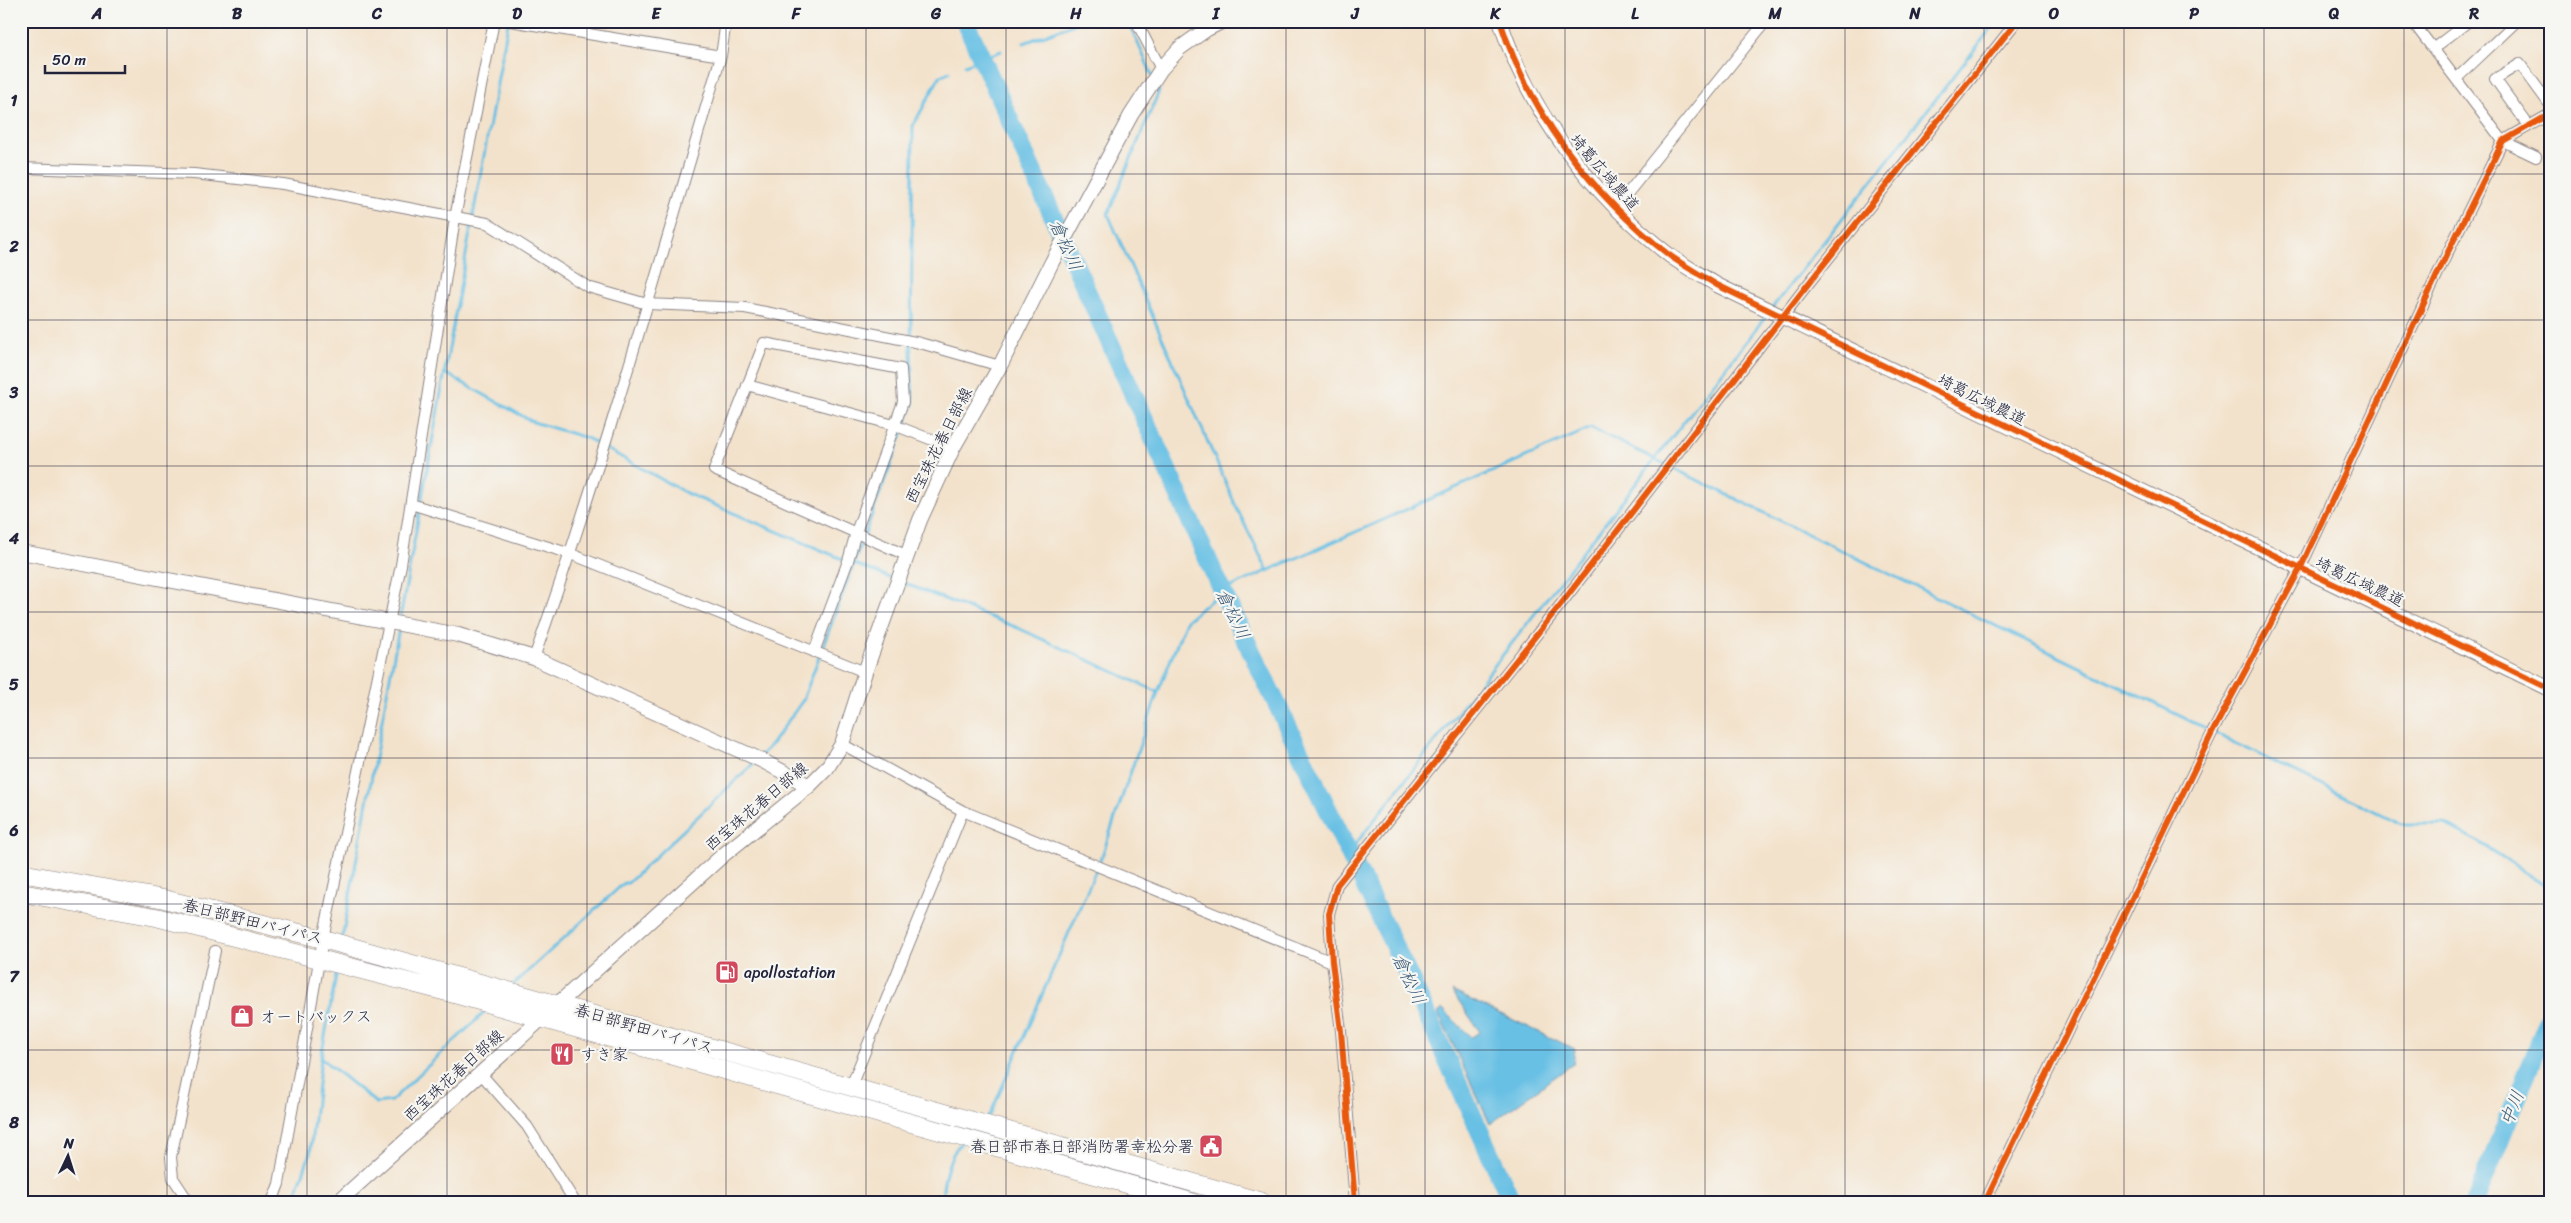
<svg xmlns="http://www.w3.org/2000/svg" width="2571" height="1223" font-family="Sriracha,'Klee One',sans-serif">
<rect width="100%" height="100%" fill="#f6f6f2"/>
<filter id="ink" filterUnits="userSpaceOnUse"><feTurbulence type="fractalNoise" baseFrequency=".02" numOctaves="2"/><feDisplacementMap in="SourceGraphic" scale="10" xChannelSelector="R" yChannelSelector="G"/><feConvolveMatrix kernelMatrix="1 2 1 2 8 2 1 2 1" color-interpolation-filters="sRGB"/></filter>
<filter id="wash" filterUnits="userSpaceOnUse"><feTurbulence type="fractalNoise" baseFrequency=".0096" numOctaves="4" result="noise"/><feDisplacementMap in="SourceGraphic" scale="20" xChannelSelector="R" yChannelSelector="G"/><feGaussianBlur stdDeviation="1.12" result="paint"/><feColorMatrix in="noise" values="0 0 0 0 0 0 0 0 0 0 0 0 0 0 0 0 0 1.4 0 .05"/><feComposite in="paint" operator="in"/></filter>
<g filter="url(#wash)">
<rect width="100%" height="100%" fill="#f3e2cb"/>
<path fill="#67c0e4" stroke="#447190" d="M1452,991L1575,1049L1573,1064L1490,1124L1438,1013L1443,1009L1471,1037L1480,1032Z"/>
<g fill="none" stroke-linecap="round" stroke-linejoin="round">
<path stroke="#67c0e4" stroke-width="3" d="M1128,21L1152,75
M1024,43L1082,21
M965,65L1001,51
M1156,83L1159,91L1108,214L1238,511L1268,571
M1772,308L1997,21
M445,373L533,422L587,438L686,493L847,561
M852,563L895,580
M901,582L1018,628L1158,692
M400,619L508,23
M760,756L771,745L803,700L913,404L911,353L913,126L940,76L949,72
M1348,854L1767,315
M342,939L399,628
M513,985L624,883H628L756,761
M321,1058L376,1103L391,1101L487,1010
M986,1118L991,1113L1102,856L1158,692L1186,621L1222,591L1591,428L2401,824H2445L2479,842L2550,888
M293,1202L310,1154L321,1058L337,970
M943,1202C941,1184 949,1155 961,1143"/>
<path stroke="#67c0e4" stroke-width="19" d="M965,21L1222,591L1414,987L1512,1202
M2475,1202L2550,1015"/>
</g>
</g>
<g filter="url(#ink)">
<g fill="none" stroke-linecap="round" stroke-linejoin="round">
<g stroke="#8a8283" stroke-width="12">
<path id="street" d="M510,21L721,56
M1136,21L1161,69
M2412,21L2503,141L2536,157
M2434,48L2469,21
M2457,78L2517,21
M2529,126L2495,79L2520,64L2550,105
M21,168L194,174L283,184L487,223L588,287L647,304L745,308L920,343L1000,366
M1615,209L1766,21
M747,385L894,425L953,448
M411,504L571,554L865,672
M814,652L848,561L856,532L903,402L901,369L764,343L714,470L908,556
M534,658C604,460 661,258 721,56L726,21
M842,744L963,811L1332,962
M481,1074L527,1126L575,1202
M851,1086L963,811
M189,1202L173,1178L171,1157L215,951
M272,1202L279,1184L323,939L401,565L455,218L494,21
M1355,1202L1341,1031L1332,962L1329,914L1337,885L1561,604L1801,293L2017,21
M1985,1202L2213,731L2300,569L2446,256L2503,141L2550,114
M2549,1202L2550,1200"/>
</g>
<g stroke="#8a8283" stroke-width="16">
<path id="secondary" d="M1500,21C1530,114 1592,195 1669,255C1684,266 1701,275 1717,285L2550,689
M21,552L458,635L534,658L763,761L809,786
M338,1202L722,856L809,786L827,768L842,744L865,672L920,520L953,448L1000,366L1052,262L1131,115L1161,69L1180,48L1207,29L1223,21"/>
</g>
<g stroke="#8a8283" stroke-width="19">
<path id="highway" d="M21,873L164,899L323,939L1262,1202
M21,893L156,917L451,993L1191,1202"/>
</g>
<use href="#street" stroke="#fff" stroke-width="10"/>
<use href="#secondary" stroke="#fff" stroke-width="14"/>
<use href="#highway" stroke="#fff" stroke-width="18"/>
<g stroke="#f6f6f2" stroke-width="9">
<path id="cycleway" d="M1500,21C1530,114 1592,195 1669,255C1684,266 1701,275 1717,285L2550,689
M1355,1202L1341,1031L1332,962L1329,914L1337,885L1561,604L1801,293L2017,21
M1985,1202L2213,731L2300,569L2446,256L2503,141L2550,114"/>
</g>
<use href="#cycleway" stroke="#e8590c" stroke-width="6"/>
</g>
</g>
<path fill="none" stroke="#22223b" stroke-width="1" stroke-opacity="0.55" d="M167,21V1202M307,21V1202M447,21V1202M587,21V1202M726,21V1202M866,21V1202M1006,21V1202M1146,21V1202M1286,21V1202M1425,21V1202M1565,21V1202M1705,21V1202M1845,21V1202M1984,21V1202M2124,21V1202M2264,21V1202M2404,21V1202M21,174H2550M21,320H2550M21,466H2550M21,612H2550M21,758H2550M21,904H2550M21,1050H2550"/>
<defs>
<g id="fuel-square" transform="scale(1.25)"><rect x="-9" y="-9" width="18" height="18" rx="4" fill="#d1495b" stroke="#f6f6f2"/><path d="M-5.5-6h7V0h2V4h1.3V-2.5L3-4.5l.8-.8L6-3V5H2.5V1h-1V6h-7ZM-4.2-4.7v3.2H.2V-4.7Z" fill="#fff"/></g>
<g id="shop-square" transform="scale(1.25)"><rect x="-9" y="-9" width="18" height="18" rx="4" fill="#d1495b" stroke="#f6f6f2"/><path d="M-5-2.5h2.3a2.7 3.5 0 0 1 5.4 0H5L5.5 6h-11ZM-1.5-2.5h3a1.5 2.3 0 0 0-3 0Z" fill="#fff"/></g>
<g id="restaurant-square" transform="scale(1.25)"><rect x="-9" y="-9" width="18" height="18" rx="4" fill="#d1495b" stroke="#f6f6f2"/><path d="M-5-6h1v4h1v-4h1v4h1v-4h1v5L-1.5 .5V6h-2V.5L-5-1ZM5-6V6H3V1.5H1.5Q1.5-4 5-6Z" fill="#fff"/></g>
<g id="civic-square" transform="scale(1.25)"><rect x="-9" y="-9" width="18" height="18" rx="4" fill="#d1495b" stroke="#f6f6f2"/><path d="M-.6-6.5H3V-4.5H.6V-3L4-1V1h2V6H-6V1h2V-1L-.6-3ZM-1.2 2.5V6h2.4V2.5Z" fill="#fff"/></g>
</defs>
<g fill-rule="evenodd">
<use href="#fuel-square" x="727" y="972"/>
<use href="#shop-square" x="242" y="1016"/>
<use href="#restaurant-square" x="562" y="1054"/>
<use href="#civic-square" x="1211" y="1146"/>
</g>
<g text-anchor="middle" stroke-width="4.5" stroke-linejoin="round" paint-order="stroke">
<g font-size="16" fill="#22223b" stroke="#f6f6f2">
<text transform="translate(1605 172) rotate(49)" y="6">埼葛広域農道</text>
<text transform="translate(1982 399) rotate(26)" y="6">埼葛広域農道</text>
<text transform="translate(938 445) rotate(-63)" y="6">西宝珠花春日部線</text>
<text transform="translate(2360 581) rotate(25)" y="6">埼葛広域農道</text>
<text transform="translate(756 806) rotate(-40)" y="6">西宝珠花春日部線</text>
<text transform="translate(253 921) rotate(14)" y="6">春日部野田バイパス</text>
<text transform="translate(644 1028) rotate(16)" y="6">春日部野田バイパス</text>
<text transform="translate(453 1075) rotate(-42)" y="6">西宝珠花春日部線</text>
</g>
<g font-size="16" fill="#22223b" stroke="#f6f6f2" text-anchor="start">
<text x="744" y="978">apollostation</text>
<text x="260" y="1022">オートバックス</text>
<text x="580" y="1060">すき家</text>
<text x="1194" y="1152" text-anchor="end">春日部市春日部消防署幸松分署</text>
</g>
<g font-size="18" font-style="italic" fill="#3a5976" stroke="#f6f6f2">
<text transform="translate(1066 245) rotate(66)" y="6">倉松川</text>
<text transform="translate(1233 614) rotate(64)" y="6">倉松川</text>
<text transform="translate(1409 979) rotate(65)" y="6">倉松川</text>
<text transform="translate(2512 1108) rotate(-68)" y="6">中川</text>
</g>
</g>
<rect width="2571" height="1223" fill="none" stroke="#f6f6f2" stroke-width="55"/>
<g transform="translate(68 1156) rotate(4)" stroke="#f6f6f2" stroke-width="4" paint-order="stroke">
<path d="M0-4L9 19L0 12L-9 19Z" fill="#22223b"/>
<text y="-8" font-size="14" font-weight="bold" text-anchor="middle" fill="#22223b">N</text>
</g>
<path d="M45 65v8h80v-8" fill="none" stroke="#22223b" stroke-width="2.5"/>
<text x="52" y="65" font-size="15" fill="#22223b" stroke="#f6f6f2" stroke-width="4" paint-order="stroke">50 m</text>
<rect x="28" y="28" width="2516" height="1168" fill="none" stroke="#22223b" stroke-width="2"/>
<g font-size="16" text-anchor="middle" font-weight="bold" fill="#22223b">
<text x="97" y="19">A</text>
<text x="237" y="19">B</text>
<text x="377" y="19">C</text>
<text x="517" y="19">D</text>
<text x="656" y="19">E</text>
<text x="796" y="19">F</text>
<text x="936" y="19">G</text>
<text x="1076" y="19">H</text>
<text x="1216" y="19">I</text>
<text x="1355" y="19">J</text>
<text x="1495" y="19">K</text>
<text x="1635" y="19">L</text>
<text x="1775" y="19">M</text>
<text x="1915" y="19">N</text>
<text x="2054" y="19">O</text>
<text x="2194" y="19">P</text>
<text x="2334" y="19">Q</text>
<text x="2474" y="19">R</text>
<text x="14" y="106">1</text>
<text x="14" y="252">2</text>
<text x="14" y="398">3</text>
<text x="14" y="544">4</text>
<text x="14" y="690">5</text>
<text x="14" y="836">6</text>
<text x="14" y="982">7</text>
<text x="14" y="1128">8</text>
</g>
</svg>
